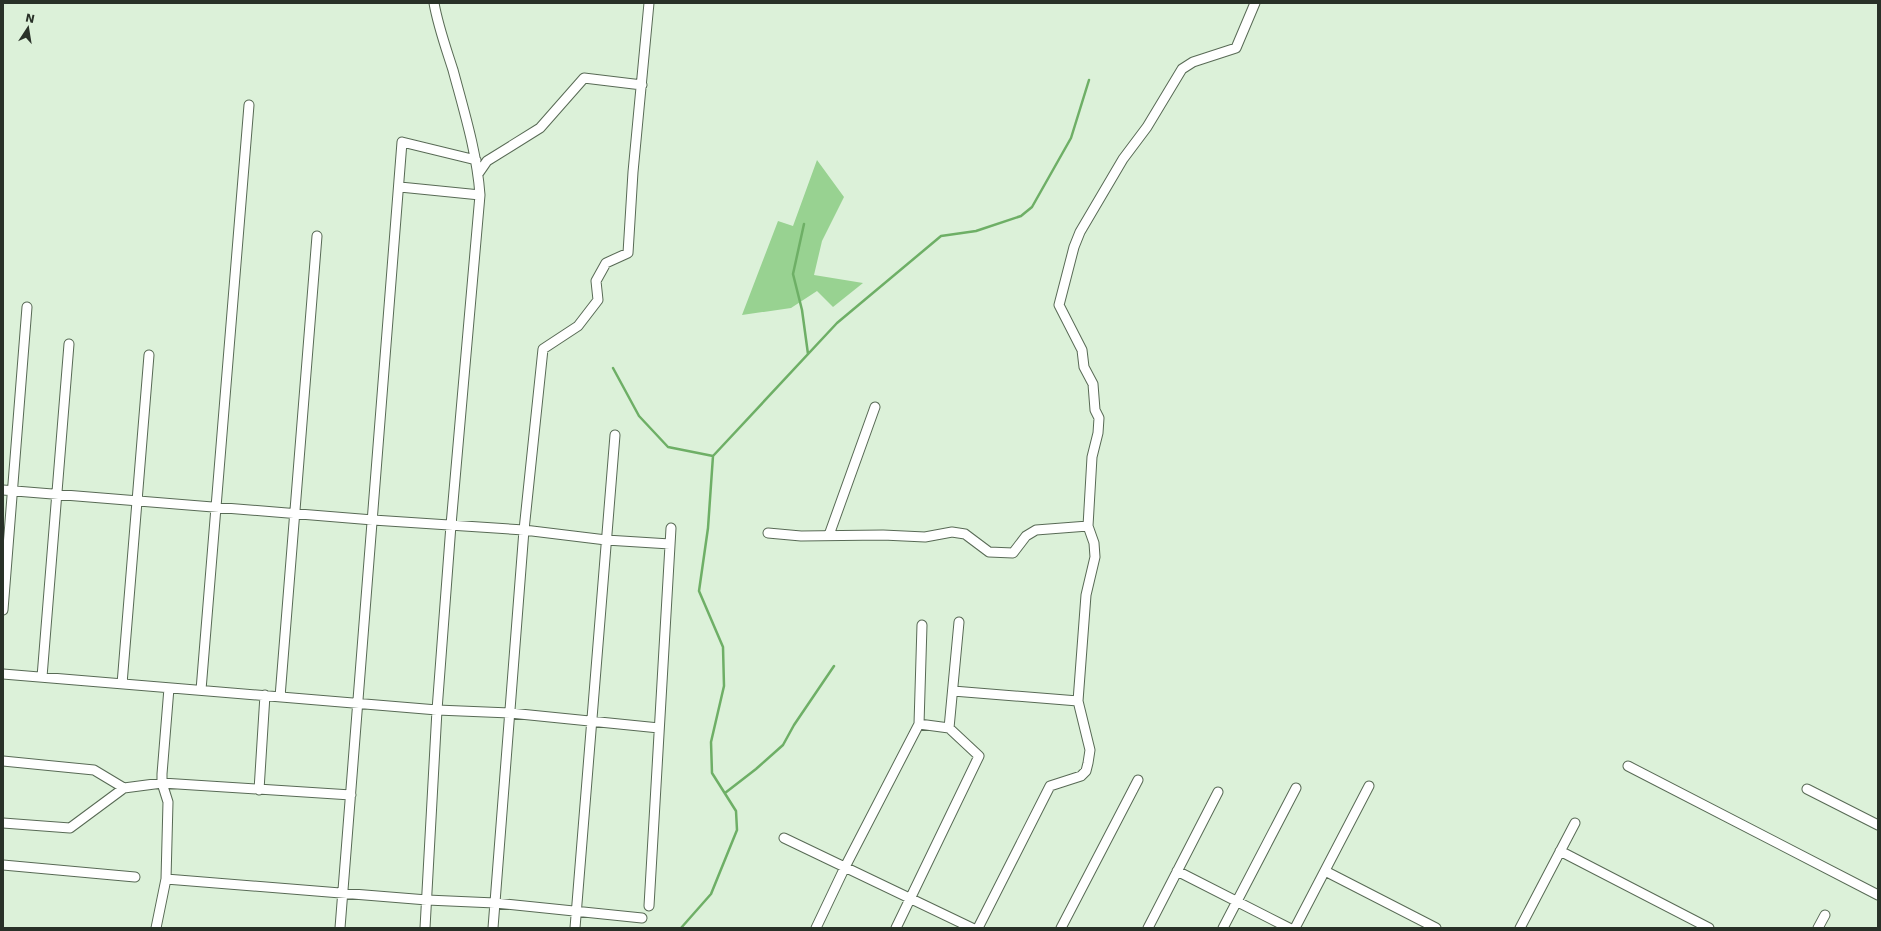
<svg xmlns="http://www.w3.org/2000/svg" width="1881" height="931" font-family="'DejaVu Sans',sans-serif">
<rect width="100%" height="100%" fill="#dcf1d9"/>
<path fill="#98d291" d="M817,160L844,197L822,241L814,275L863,283L833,307L817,291L791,308L742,315L778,221L793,226Z"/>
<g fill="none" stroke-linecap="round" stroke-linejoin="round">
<path stroke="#6eaf66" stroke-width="2.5" d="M804,224L793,274L802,310L808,354
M613,368L639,416L668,447L713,456
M725,793L756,769L783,745L794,725L834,666
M681,928L711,894L737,830L736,811L712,773L711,742L724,686L723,647L699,591L708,528L713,456L837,323L941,236L976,231L1021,216L1032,207L1071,138L1089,80"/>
<g stroke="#586a55" stroke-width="11">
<path id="minor" d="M478,174L487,161L540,128L584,78L642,85
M400,187L480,195
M3,490L373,520L524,530L606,540L670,544
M768,533L801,536L883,535L925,537L952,532L965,534L989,552L1013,553L1026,536L1036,530L1088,526
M829,535L875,407
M3,610L27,307
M3,674L437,710L510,713L659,728
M42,677L69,344
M122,684L149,355
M201,690L249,105
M953,691L1078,701
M280,697L317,236
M949,728L959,622
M3,761L94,770L124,788
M1628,766L1878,895
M1807,789L1878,825
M259,790L265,695
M3,823L70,828L124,788L162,783L351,795
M784,838L972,928
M1560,851L1709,928
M3,865L135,877
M1177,871L1289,928
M1325,871L1436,928
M166,879L427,900L495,903L642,918
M649,906L671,528
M156,928L166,879L168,802L162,783V774L169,688
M340,928L402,142L476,160
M425,928L437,710L451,525L480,195C477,153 464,111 453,70C446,48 438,26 434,3
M493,928L524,530L543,349L578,326L598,300L596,281L606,263L628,253L633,172L649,3
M575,928L615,435
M816,928L845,867L919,724L922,625
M896,928L979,756L949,728L919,724
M978,928L1050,786L1081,776L1086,771L1088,763L1090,750L1078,701L1086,595L1095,557L1094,543L1088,526L1092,457L1098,433L1099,418L1095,410L1093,384L1084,367L1082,350L1059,305L1074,247L1080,232L1123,159L1147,127L1182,69L1193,62L1236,48L1255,3
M1061,928L1138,780
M1148,928L1218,792
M1223,928L1296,788
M1295,928L1369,786
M1520,928L1575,823
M1818,928L1825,915"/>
</g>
<use href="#minor" stroke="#fff" stroke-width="9"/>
</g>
<rect width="1881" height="931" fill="none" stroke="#293128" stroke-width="8"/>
<g transform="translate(28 28) rotate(12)" stroke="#dcf1d9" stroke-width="3" paint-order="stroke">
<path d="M0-3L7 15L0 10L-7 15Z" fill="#293128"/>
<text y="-6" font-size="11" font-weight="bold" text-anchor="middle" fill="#293128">N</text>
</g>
</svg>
